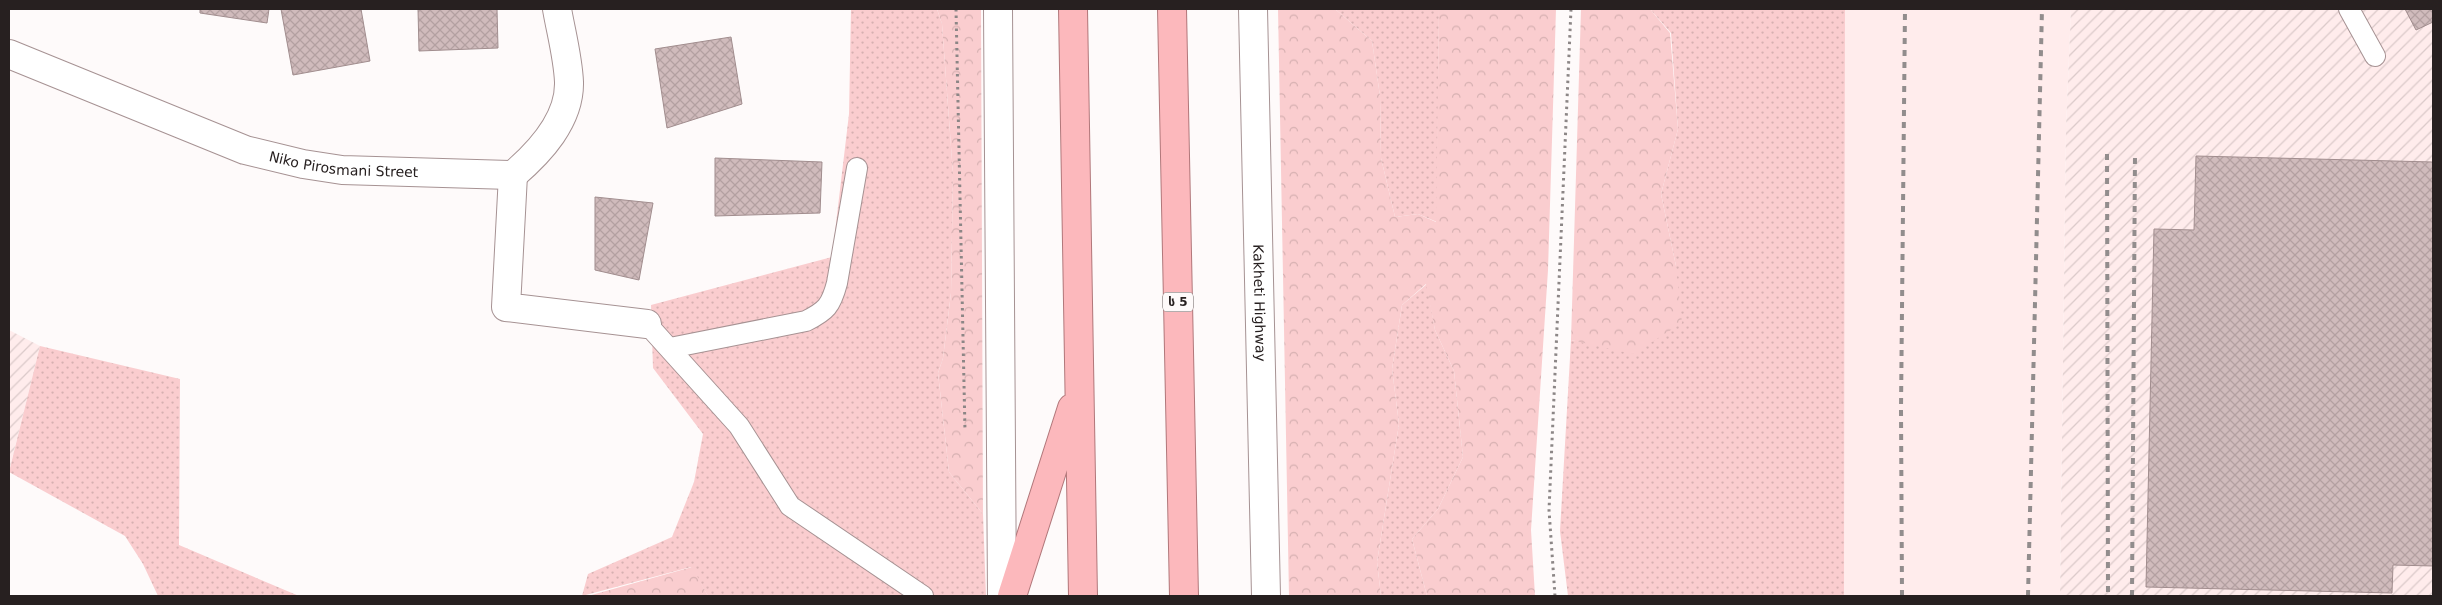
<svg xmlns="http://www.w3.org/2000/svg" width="2442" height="605" font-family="'DejaVu Sans','Noto Sans Georgian',sans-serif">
<defs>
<pattern id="industrial-furrows" width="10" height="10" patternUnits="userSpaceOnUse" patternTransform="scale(1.25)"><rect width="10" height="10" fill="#ffecec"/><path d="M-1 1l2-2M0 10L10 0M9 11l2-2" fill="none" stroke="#dbcaca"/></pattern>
<pattern id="grass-dots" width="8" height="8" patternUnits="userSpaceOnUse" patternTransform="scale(1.25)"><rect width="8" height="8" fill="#facdcf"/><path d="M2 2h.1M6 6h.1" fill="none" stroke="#d6b0b1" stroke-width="1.8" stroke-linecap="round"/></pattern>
<pattern id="forest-crowns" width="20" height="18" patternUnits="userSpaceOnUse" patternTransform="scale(1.25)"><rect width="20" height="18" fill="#facdcf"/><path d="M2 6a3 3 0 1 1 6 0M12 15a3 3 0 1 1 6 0" fill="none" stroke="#d6b0b1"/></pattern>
<pattern id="building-cross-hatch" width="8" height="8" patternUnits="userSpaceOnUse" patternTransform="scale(1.25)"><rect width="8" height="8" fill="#d0bbbc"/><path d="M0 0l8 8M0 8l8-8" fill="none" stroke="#b3a0a1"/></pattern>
</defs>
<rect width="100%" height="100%" fill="#fefafa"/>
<path fill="#ffecec" d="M1845,9H2071L2066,127L2060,596H1844Z"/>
<path fill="url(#industrial-furrows)" d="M2071,9H2433V596H2060L2066,127Z
M9,330L40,346L9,471Z"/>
<path fill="url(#grass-dots)" d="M851,9H937L942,24L953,174L951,293L943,358L938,373L949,472L983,514L986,596H708L691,567L582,596L588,574L672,537L694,482L703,434L653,368L651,305L832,257L849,114Z
M1335,9H1439L1437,222L1418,214L1395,217L1381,158L1380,96L1372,41Z
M1650,9H1845L1844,596H1568L1560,531L1571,340L1594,344L1676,266L1661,194L1678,129L1671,33Z
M1427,284L1435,330L1454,371L1463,457L1438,509L1412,539L1427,596H1381L1377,562L1399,424L1392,369L1402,305Z
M40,346L180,379L179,545L299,596H158L143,564L125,536L9,472Z"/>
<path fill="url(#forest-crowns)" d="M937,9H981L983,514L949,472L938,373L943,358L951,293L953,174L942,24Z
M1278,9H1335L1372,41L1380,96L1381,158L1395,217L1418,214L1436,222L1439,9H1556L1548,270L1531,530L1535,596H1427L1412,539L1438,509L1463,457L1454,371L1435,330L1426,284L1402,305L1392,369L1399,424L1377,562L1381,596H1289Z
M1581,9H1650L1670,33L1678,129L1661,194L1676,266L1682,323L1633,354L1571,340Z
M692,567L708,596H588Z"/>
<path fill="url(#building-cross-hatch)" stroke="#a18d8e" d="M200,9H269L267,23L200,13Z
M281,9H361L370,61L293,75Z
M418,9H497L498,48L419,51Z
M2405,9H2433V22L2416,30Z
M731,37L742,104L667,128L655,49Z
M2196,156L2433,162V566L2393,565L2392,593L2146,587L2154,229L2194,230Z
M715,158L822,162L820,213L715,216Z
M595,197L653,203L639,280L595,270Z"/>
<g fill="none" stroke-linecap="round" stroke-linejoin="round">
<g stroke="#a69293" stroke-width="22">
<path id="service" d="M2349,9L2375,56
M647,324L739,426L790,506L923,596
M670,348L806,321C826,311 831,306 837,283L857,168"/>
</g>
<g stroke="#a69293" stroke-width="30">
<g id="minor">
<path id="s1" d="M9,54L245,150L303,164L342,170L513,175C540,152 570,120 569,82C568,58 561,32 557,9"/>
<path d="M513,175L506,307L647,324"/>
</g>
</g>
<g stroke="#a69293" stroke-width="30">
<g id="tertiary">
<path d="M998,9L1002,596"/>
<path id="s2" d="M1253,9L1266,596"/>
</g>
</g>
<g stroke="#b1777a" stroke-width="30">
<path id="trunk" d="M1073,9L1083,596
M1172,9L1184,596
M1012,596L1072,408"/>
</g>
<path stroke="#8c8686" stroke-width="3" stroke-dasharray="2.5 4" stroke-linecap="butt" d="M956,9L965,431
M1555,596L1549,510L1571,9"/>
<use href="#service" stroke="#fff" stroke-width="20"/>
<use href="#minor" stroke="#fff" stroke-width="28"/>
<use href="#tertiary" stroke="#fff" stroke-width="28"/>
<use href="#trunk" stroke="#fcb8bc" stroke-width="28"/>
<path stroke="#928d8d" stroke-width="4" stroke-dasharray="6 6" stroke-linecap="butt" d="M2107,154L2108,596
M1902,596L1901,409L1905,9
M2028,596L2042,9
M2132,596L2135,154"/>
</g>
<g text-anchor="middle" stroke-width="5" stroke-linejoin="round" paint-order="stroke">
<rect fill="#fefafa" stroke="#686161" stroke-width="1" x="1163" y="292.5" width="30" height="19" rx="4"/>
<g font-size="12" font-weight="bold" fill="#272020">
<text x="1178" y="306">ს 5</text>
</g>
<g font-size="14" fill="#272020" stroke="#fefafa">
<text dy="5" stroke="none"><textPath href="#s1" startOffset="355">Niko Pirosmani Street</textPath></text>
<text dy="5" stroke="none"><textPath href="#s2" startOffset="294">Kakheti Highway</textPath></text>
</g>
</g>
<rect width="2442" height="605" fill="none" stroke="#272020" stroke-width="20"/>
</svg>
